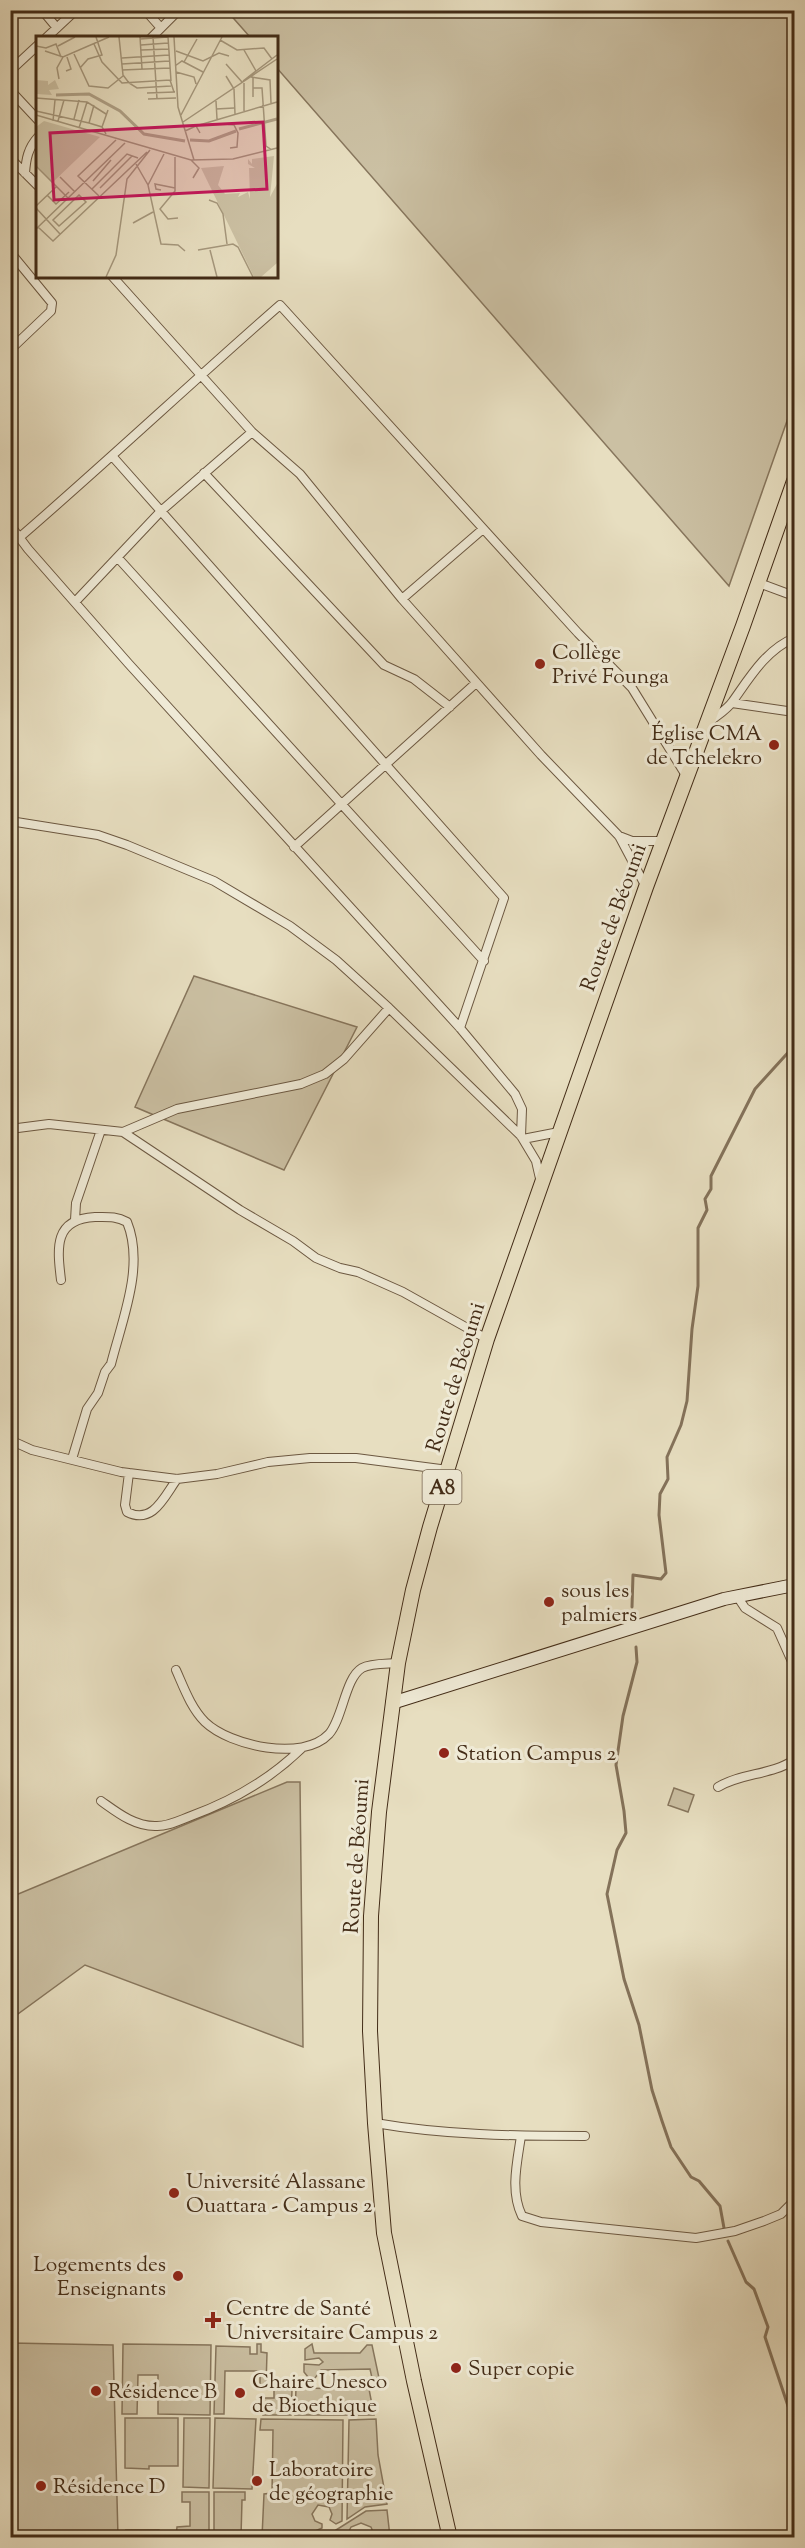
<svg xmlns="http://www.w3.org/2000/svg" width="805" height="2548" font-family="'Sorts Mill Goudy',serif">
<rect width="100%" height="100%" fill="#e7dec0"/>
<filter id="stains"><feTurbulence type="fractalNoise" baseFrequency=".00333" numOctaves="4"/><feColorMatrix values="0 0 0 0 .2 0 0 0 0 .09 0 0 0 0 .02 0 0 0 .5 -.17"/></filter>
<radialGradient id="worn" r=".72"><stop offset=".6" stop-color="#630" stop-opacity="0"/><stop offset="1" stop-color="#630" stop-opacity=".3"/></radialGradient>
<path fill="#cbc0a3" stroke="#87765d" stroke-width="1.5" d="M227,11H794V401L729,586L276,67V38L250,37Z
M194,976L357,1027L284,1170L135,1107Z
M287,1782H300L303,2047L85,1965L11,2019V1897Z
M674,1788L694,1795L688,1812L668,1805Z
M11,2343L113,2345L118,2537H11Z
M123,2344L211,2345L210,2415L158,2414V2375H138L137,2414H122Z
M257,2344H261V2352L267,2353L266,2386L260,2387V2371H225L224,2414H214L216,2346L250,2347V2354H257Z
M312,2344L314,2353H360L367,2345H372L379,2378H372L370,2369L321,2370L315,2378L308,2377L304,2372V2364L319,2365L323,2362L319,2358L305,2360V2349Z
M296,2388L369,2389L374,2415H295Z
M274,2390H292L291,2415H263V2398H274Z
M125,2418H178V2466H149V2469L125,2468Z
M184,2418H210L209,2488L183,2487Z
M215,2418L256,2419L252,2489L213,2488Z
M261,2419L343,2420L342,2521L336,2524L330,2520L332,2514L329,2507L318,2505L312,2514L315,2521L322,2524V2528L315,2531L312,2537H262L264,2494L272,2493L273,2430H260Z
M376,2419L378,2455L387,2504L365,2507L347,2519L349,2420Z
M182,2492H209V2537H128L126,2530H159L160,2535L176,2536L177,2527L190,2526V2502H182Z
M214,2492H245V2500H242L241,2537H214Z
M387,2510L390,2537H375L371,2527L361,2523L351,2527L346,2537H336V2530L366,2511Z"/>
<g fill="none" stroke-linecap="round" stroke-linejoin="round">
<path stroke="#84725a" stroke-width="3" d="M632,1607L633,1575L661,1579L666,1573L659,1515L660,1494L668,1479L667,1457L681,1425L687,1401L692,1329L698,1286V1228L707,1210L705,1199L711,1189V1176L755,1089L794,1046
M636,1647L637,1662L623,1716L616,1765L624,1811L626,1833L617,1850L607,1894L624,1979L639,2025L652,2090L662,2121L671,2147L691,2177L699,2181L720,2206L724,2228
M728,2241L746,2282L754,2289L768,2327L765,2337L794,2424"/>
<g stroke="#6c5841" stroke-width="10">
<path id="minor" d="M42,10L57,28
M145,10L161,28
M46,38L76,10
M151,38L179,10
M10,71L38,45
M10,90L38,120
M10,158L38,186
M25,173C26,159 28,148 38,137
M10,252L52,303L51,311L10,350
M112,276L252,432L300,474L402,599L541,755L619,836L646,887
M113,457L504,898L460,1028
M204,473L384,665L414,679L450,707
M10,525L28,549L128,663L460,1028L515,1094L522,1109L521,1136
M20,537C108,461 193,381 280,305L578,633L632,688L687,777
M118,558L484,961
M759,583L794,596
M402,599L483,529
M75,602L161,511L252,432
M732,703L794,712
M708,723C716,716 727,710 733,701C750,677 766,650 794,638
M10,821L98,835L127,845L214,881L290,926L336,960L389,1008L521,1136L536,1161L541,1183
M619,836L632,841H663
M294,847L476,683
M10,1129L49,1124L123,1132L240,1210L293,1241L316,1258L340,1268L358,1272L403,1292L487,1339
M123,1132L177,1109L301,1084L325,1074L344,1059L389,1008
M523,1139L559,1132
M75,1220L76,1203L101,1130
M61,1280C57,1247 54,1219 95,1217C108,1217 116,1216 127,1222C145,1266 122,1320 111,1364L105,1372L98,1393L87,1409L72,1459
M10,1440L32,1450L121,1472L177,1479L217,1474L268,1462L310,1458H356L448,1470
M129,1473L125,1505L127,1512C153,1525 164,1497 177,1479
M737,1596L745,1608L777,1628L794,1666
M176,1670C184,1688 191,1708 205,1722C230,1746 303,1762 329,1734C343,1718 345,1678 362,1668C371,1663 387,1664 398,1663
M718,1787C741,1773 772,1775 794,1760
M101,1801C118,1813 134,1826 155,1826C167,1827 180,1820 191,1816C232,1801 269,1780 301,1749
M375,2123C444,2135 514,2136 585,2136
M521,2136C517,2163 510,2191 522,2216L541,2222L696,2238L735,2231L764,2221L781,2214L794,2201"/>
</g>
<g stroke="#432c17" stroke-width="14">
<path id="secondary" d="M392,1703L724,1599L794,1585"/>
</g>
<g stroke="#432c17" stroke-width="16">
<path id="primary" d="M450,2538L414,2381L384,2233L375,2123L370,2031L371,1916L379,1812L398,1663L413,1590L430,1527L487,1339L646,887L743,626L794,481"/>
</g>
<use href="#minor" stroke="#efead6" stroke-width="8"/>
<use href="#secondary" stroke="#efead6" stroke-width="12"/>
<use href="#primary" stroke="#e7dec0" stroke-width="14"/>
</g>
<g fill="#8f2418" stroke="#efead6" stroke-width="2">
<circle cx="540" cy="664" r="6"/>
<circle cx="774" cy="745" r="6"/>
<circle cx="549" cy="1602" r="6"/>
<circle cx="444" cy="1753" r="6"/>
<circle cx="174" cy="2193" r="6"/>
<circle cx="178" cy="2276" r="6"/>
<path d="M210 2311h6v6h6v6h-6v6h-6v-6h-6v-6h6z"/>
<circle cx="456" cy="2368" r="6"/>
<circle cx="96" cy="2391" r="6"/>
<circle cx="240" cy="2393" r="6"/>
<circle cx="257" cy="2481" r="6"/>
<circle cx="41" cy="2486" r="6"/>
</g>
<g text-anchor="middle" stroke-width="6" stroke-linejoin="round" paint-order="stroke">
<rect fill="#efead6" stroke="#776550" stroke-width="1.5" x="422.5" y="1470" width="39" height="34" rx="4.5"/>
<g font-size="20" font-weight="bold" fill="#432c17">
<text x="442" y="1494">A8</text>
</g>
<g font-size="21" fill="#432c17" stroke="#efead6" text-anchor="start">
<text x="552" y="659">Collège<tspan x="552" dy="24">Privé Founga</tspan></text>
<text x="762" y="740" text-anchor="end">Église CMA<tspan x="762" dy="24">de Tchelekro</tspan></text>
<text x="561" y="1597">sous les<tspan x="561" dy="24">palmiers</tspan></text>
<text x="456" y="1760">Station Campus 2</text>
<text x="186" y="2188">Université Alassane<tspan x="186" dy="24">Ouattara - Campus 2</tspan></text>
<text x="166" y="2271" text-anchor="end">Logements des<tspan x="166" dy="24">Enseignants</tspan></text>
<text x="226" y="2315">Centre de Santé<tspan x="226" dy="24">Universitaire Campus 2</tspan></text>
<text x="468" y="2375">Super copie</text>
<text x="252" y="2388">Chaire Unesco<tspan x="252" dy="24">de Bioethique</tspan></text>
<text x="108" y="2398">Résidence B</text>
<text x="269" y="2476">Laboratoire<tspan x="269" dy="24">de géographie</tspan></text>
<text x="53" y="2493">Résidence D</text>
</g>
<g font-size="21" fill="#432c17" stroke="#efead6">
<text transform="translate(613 917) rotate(-70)" y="7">Route de Béoumi</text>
<text transform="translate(455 1377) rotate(-73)" y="7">Route de Béoumi</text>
<text transform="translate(356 1856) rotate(-86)" y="7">Route de Béoumi</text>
</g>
</g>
<g transform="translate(36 36)">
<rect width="242" height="242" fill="#e7dec0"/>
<path d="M0,44L12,45V49L19,44L23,53L13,54L16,59L0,58ZM8,85L64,101L16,147L0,129V91ZM238,120L234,161L241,148V227L225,241H218L165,132L188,130L182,149L189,158L204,157L202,161L212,156L214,163L213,132H219L212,128V123L216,128V123Z" fill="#cbc0a3"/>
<path fill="none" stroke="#afa187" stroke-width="3" d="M20,59L53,58L84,75L108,98L149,105M203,93L241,83M154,104L173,105L200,95"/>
<path fill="none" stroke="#a5977c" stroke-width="1.5" d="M83,1L87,39L93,47L101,52L135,50M104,1L106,33M117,1L121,63M132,1L135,45M138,1L142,71L158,124M104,3L132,1M184,4L201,14L228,12L236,23M58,8L66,26L86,47L134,44L138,56M105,9L132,7M0,10L10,12L20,8L25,21M22,10L39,1M105,14L133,13M208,14L220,35M9,15L27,21L73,1M140,15L167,25L183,17L193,20M38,18L53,50L72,52L87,40M86,22L133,19M148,26L161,3M86,28L133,25M190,28L206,46M139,30L146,25L167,36M44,32L52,23L66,19L60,1M86,34L134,32M30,35L35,33L31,21M140,36L158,41L160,48M190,40L198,53L199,78M215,41L234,44L235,67M217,42V61M23,43L21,32L27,21M207,45L241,19M217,52H226L230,110L236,114M111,57L139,56M0,62L51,66L70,78M112,63L140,62M180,65L181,83M180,73L198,72M0,75L53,87L66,91L70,98M208,75V47M0,79L155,124L197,123L241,112M145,79L186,1M38,83L43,64M17,85L19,64M22,85L28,64M147,86L241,23M53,87L58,69M189,88L198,89L202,97L201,111L194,112M160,90L241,66M66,91L72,74M43,92L51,66M149,95L160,90L164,97M139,121V155L124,173L132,183L142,182M155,124L163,132L157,142M100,128L112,149L125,208L142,209L149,215M0,130L32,162M24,141L39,156M57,145L75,124M112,149L128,118M64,152L96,120M56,153L91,118L102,122M125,154L120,153L119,148L139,152M11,159L20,168L33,156M43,159L50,166L23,190L17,184ZM63,160L42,140L80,104M173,164L181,167L187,178L191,208M0,170L20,151M0,172L24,198M97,187L117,176M2,191L17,205L111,116M0,193L89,107M162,214L197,208L202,211L217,241M174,214L181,241M70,241L80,219L91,143L114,114"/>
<path fill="#c2185b" fill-opacity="0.15" stroke="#c2185b" stroke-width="3" d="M227,86L231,153L18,164L14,97Z"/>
<rect width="242" height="242" fill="none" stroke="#432c17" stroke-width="3"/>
</g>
<rect width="805" height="2548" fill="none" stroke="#e7dec0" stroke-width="36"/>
<rect x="12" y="12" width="781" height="2524" fill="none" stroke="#432c17" stroke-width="3"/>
<rect x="18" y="18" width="769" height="2512" fill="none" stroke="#432c17" stroke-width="1.5"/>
<rect width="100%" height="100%" filter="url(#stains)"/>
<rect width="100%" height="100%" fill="url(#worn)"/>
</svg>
